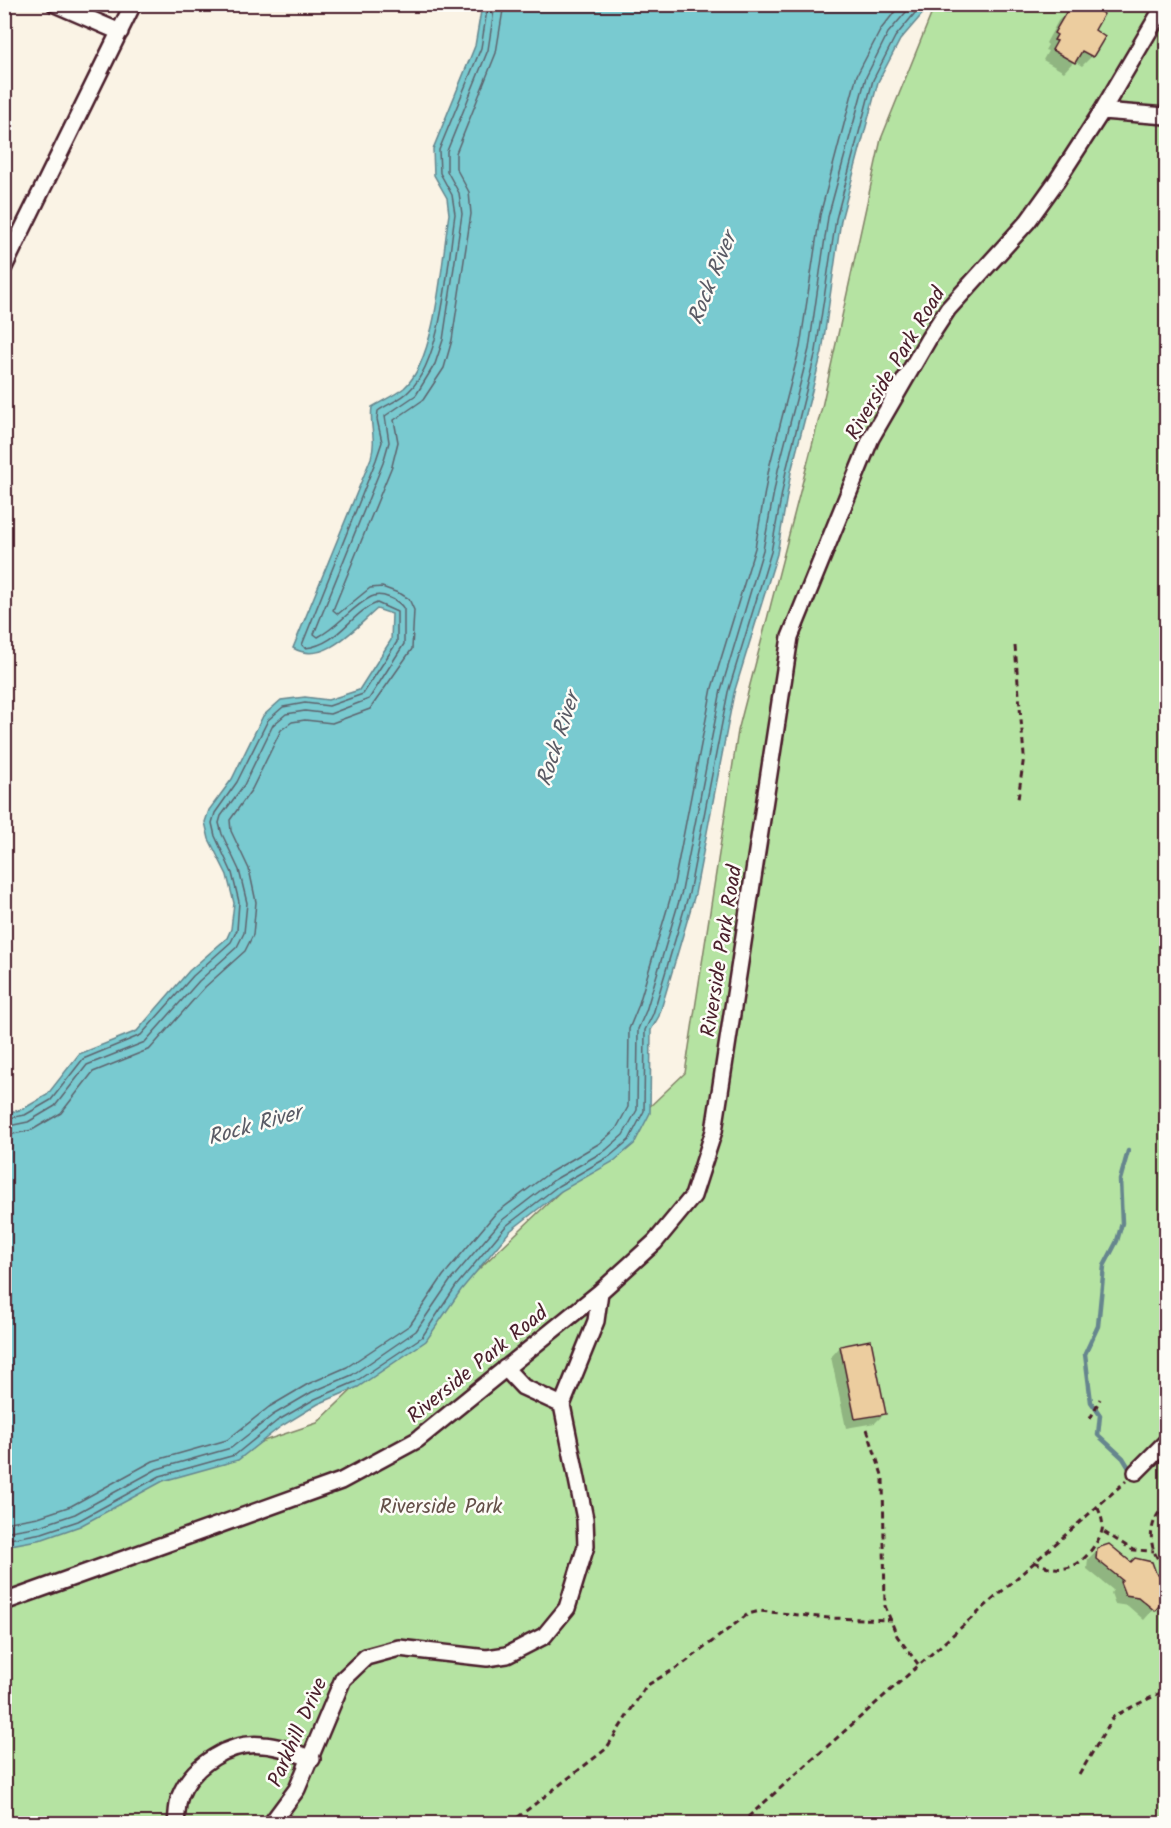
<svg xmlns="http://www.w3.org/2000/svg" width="1171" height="1828" font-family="Kalam,sans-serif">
<rect width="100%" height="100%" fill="#faf3e5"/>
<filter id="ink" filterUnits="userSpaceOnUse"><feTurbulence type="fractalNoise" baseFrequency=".0167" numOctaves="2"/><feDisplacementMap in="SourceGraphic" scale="12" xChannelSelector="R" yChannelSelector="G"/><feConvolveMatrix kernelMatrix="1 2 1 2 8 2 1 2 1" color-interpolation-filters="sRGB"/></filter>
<g filter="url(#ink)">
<path fill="#b5e3a2" stroke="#808166" stroke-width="1.5" d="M935,5H1166V1823H5L4,1528L317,1423L685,1073L738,731L822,407L881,139Z"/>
<path fill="#79cad0" stroke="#66868e" stroke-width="1.5" d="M482,5H952L949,13L925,11L900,40L878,82L841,220L822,352L791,472L777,554L734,693L695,894L659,1016L651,1030L650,1113L634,1144L614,1161L561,1191L510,1231L461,1290L426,1341L358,1387L318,1404L280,1427L238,1460L163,1481L80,1526L43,1539L5,1546V1114L23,1109L47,1095L79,1054L137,1031L189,971L227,938L231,929L234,903L227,875L209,839L205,822L209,810L232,779L263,716L281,700L305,697L328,700L359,690L391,640L392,614L377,609C355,628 324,666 293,648L371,458C377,437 369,427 372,407C382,401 395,395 404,388C437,359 442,257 449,214L447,198L434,175L433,149L475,46Z"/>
<path fill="#0003" d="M1075,4L1093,31L1092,56L1082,66L1074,61L1064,72L1043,60L1048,51L1045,50L1048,45L1046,43L1058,21Z
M840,1347L885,1413L875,1423L846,1428L831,1357Z
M1098,1549L1155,1574L1166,1584V1595L1144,1620L1128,1606L1115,1604L1111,1593L1113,1590L1087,1569L1088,1559Z"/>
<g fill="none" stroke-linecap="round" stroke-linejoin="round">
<path stroke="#5d636d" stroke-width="1.5" d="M4,1119L25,1115L51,1100L83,1059L141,1035L193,976L231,942L237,930L239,902L232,873L215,836L212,823L215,813L237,782L268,720L283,707L305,703L329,706L363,694L397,642V612L377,603C351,612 340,644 305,648L302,645L376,460L382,442L377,419L378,411C387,404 401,400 409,391C443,359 448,261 455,214L452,195L440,173L439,150L481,48L488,4
M4,1127L28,1122L55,1106L87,1065L145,1042L199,981L237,947L244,933L247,903L239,870L222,834L219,823L221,816L244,785L273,725L286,714L305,711L330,714L369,699L404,644V609C399,600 381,592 371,597C351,607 338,627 318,637L314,634L383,463L389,442L385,416L416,395L435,364L443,340L462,214L459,193L447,171V151L488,50L495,4
M4,1136L32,1130L61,1113L93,1072L150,1049L205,987L245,951L253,935L256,902L249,869L231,831L230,820L252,789L281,730L292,722L305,720L332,723L370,709L412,649L414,610L409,599L401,594L382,587L370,588L338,614L333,610L392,466L398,442L394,420L423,400L444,368L452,340L471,214L469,192L456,168V153L496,53L504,4
M4,1523L38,1517L71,1506L153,1461L227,1440L269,1407L308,1384L347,1367L410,1325L443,1276L495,1214L549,1173L600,1143L616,1129L628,1107L629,1029L638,1007L673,889L712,688L755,548L769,468L800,347L820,215L857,75L881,29L901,4
M4,1532L40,1526L75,1514L157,1469L231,1448L273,1415L312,1392L352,1375L416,1331L450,1281L501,1221L554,1180L606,1150L623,1135L637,1110L638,1029L646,1011L682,891L721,690L763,550L778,470L809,349L828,217L866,77L888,33L913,4
M4,1540L42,1533L78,1521L160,1476L235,1455L277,1421L315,1399L355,1382L422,1337L456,1286L506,1226L558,1186L610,1156L629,1140L644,1111L645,1030L653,1014L689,893L728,692L771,552L786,471L816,351L836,219L873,80L895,37L920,7L945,4"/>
<path stroke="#66868e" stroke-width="4.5" d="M1128,1151L1120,1180L1122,1223L1117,1241L1104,1266L1098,1326L1085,1354L1091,1402L1100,1415L1098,1435L1123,1458L1129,1468"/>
</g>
<path fill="#eccd9f" stroke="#4a1f2b" stroke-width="1.5" d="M1074,4H1087L1104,14L1095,30L1105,37L1093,57L1082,51L1075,63L1052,50L1057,41L1054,40L1057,35L1054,33L1068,9L1071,11Z
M871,1340L886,1414L855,1419L840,1346Z
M1109,1544L1131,1562L1135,1558L1152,1562L1156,1573L1166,1582V1597L1155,1611L1138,1597L1125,1595L1120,1582L1122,1580L1096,1559L1097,1548Z"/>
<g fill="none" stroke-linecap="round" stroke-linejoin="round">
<g stroke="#4a1f2b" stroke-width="20">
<path id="minor" d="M55,4L120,32
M1102,111L1166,116
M4,267L133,4
M505,1368L523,1387L562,1405
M1136,1472L1166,1442
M4,1602L341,1481L417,1440L600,1292L655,1242L693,1196L714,1131L790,637L871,438L929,338L948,309L1028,221L1056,182L1102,111L1165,4
M176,1824C177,1815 177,1804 180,1796C192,1765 230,1741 263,1745C280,1746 296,1753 312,1759
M271,1824L297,1789L343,1679L366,1657L399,1648L487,1658L507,1655L544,1636L567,1608L586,1546L585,1519L562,1405L596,1321L600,1292"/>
</g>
<path stroke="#4a1f2b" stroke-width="3" stroke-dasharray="6 4.5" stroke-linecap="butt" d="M1015,646L1024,756L1018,799
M1090,1419L1100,1399
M867,1429L883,1478L885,1606L897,1636L918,1664
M1166,1505C1147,1521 1146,1551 1166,1568
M1104,1532L1133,1550L1154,1551
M1034,1562C1060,1573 1076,1571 1092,1549C1104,1532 1106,1526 1097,1506
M1079,1775L1114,1716L1166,1690
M509,1824L606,1749L646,1686L683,1664L748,1614L760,1611L829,1618L892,1620
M740,1824L1126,1481"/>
<use href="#minor" stroke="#fdfcf7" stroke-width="15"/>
</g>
</g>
<g text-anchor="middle" stroke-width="5" stroke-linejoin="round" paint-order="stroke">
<g font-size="21" fill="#4a1f2b" stroke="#fdfcf7">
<text transform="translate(895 363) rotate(-59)" y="7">Riverside Park Road</text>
<text transform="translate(721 951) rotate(-81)" y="7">Riverside Park Road</text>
<text transform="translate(477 1364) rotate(-39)" y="7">Riverside Park Road</text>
<text transform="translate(297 1732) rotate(-66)" y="7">Parkhill Drive</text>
</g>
<g font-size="21" fill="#655049" stroke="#fdfcf7">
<text x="441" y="1513">Riverside Park</text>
</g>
<g font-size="22" font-style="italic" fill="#5a5b65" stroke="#fdfcf7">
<text transform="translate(711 278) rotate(-68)" y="8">Rock River</text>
<text transform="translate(557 739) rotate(-72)" y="8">Rock River</text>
<text transform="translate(254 1124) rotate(-16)" y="8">Rock River</text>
</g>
</g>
<rect width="1171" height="1828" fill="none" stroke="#fdfcf7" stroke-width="24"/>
<rect x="12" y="12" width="1147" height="1804" fill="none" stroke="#4a1f2b" stroke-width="2" filter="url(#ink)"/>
</svg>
